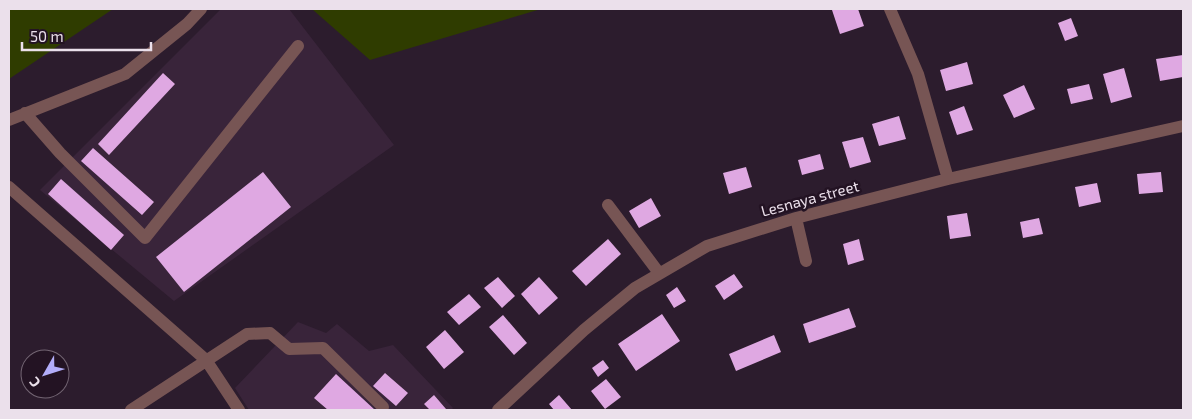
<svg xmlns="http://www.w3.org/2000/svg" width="1192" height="419" font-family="'Exo 2',sans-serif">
<rect width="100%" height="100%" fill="#2c1c2d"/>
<path fill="#39243a" d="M221,9H289L394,145L174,301L40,190Z
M298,322L326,333L337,324L369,351L393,345L453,408L451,410H249L235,388Z"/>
<path fill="#2f3c00" d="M9,9H113L9,79Z
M312,9H541L370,60Z"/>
<path fill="#dfa8e2" d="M834,9H858L864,26L840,34L832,10Z
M1071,18L1078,36L1065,41L1058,23Z
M1183,55V77L1160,81L1156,59Z
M967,62L973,84L946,91L940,70Z
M1124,68L1132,97L1111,103L1103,74Z
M163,73L175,84L109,155L98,144Z
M1089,84L1093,99L1071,104L1067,89Z
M1024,85L1035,109L1014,118L1003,95Z
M964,106L973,130L957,135L949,112Z
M899,116L906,139L879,146L872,124Z
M863,137L871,162L850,168L842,142Z
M93,148L154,202L142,215L81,161Z
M820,154L824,169L802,175L798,160Z
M746,167L752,187L729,194L723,173Z
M263,172L291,207L184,292L156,257Z
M1161,172L1163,192L1139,194L1137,174Z
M61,179L124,235L111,250L48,194Z
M1097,183L1101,202L1079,207L1075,187Z
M651,198L661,216L639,228L629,211Z
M967,213L971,236L950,239L947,216Z
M1039,218L1043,234L1023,238L1020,222Z
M608,239L621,254L586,286L572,271Z
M859,239L864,260L848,265L843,244Z
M734,274L743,287L724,300L715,286Z
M498,277L515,296L502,308L484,288Z
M539,277L558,298L539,315L521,294Z
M677,287L686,301L674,308L666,295Z
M469,294L481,307L459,325L447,312Z
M849,308L856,327L809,343L803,324Z
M662,314L680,341L636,371L618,344Z
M503,315L527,343L514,355L489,327Z
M445,330L464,352L444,369L426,347Z
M774,335L781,352L736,371L729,354Z
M603,360L609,368L598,377L592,368Z
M385,373L408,393L396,406L373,386Z
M336,374L375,410H328L314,398Z
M606,379L621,397L605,409L591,391Z
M434,395L446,409L444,410H430L424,404Z
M559,395L572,410H554L549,404Z"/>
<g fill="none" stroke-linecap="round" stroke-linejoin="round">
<path stroke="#775554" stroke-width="12" d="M890,9L918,74L948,179
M25,113L60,153L145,238L298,46
M9,120L125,74L187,24L201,9
M9,187L206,360L239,410
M608,205L659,273
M796,218L806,261
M131,410L247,334L270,333L289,349L323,348L383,407
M498,410L584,330L635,288L707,246L796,218L948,179L1183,126"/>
</g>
<g text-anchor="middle" stroke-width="5" stroke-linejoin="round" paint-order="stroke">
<g font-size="15" fill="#ebe0eb" stroke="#231323">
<text transform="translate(810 199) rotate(-15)" y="5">Lesnaya street</text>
</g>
</g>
<rect width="1192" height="419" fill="none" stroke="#ebe0eb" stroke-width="20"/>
<g transform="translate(45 374) rotate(231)"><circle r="24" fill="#231323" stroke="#736573"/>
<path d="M0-4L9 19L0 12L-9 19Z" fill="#b2adf9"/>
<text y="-8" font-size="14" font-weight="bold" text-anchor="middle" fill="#ebe0eb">С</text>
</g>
<path d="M22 42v8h129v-8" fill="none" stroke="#ebe0eb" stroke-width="2.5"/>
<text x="30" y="42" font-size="15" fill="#ebe0eb" stroke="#231323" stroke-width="4" paint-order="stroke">50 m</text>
</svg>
